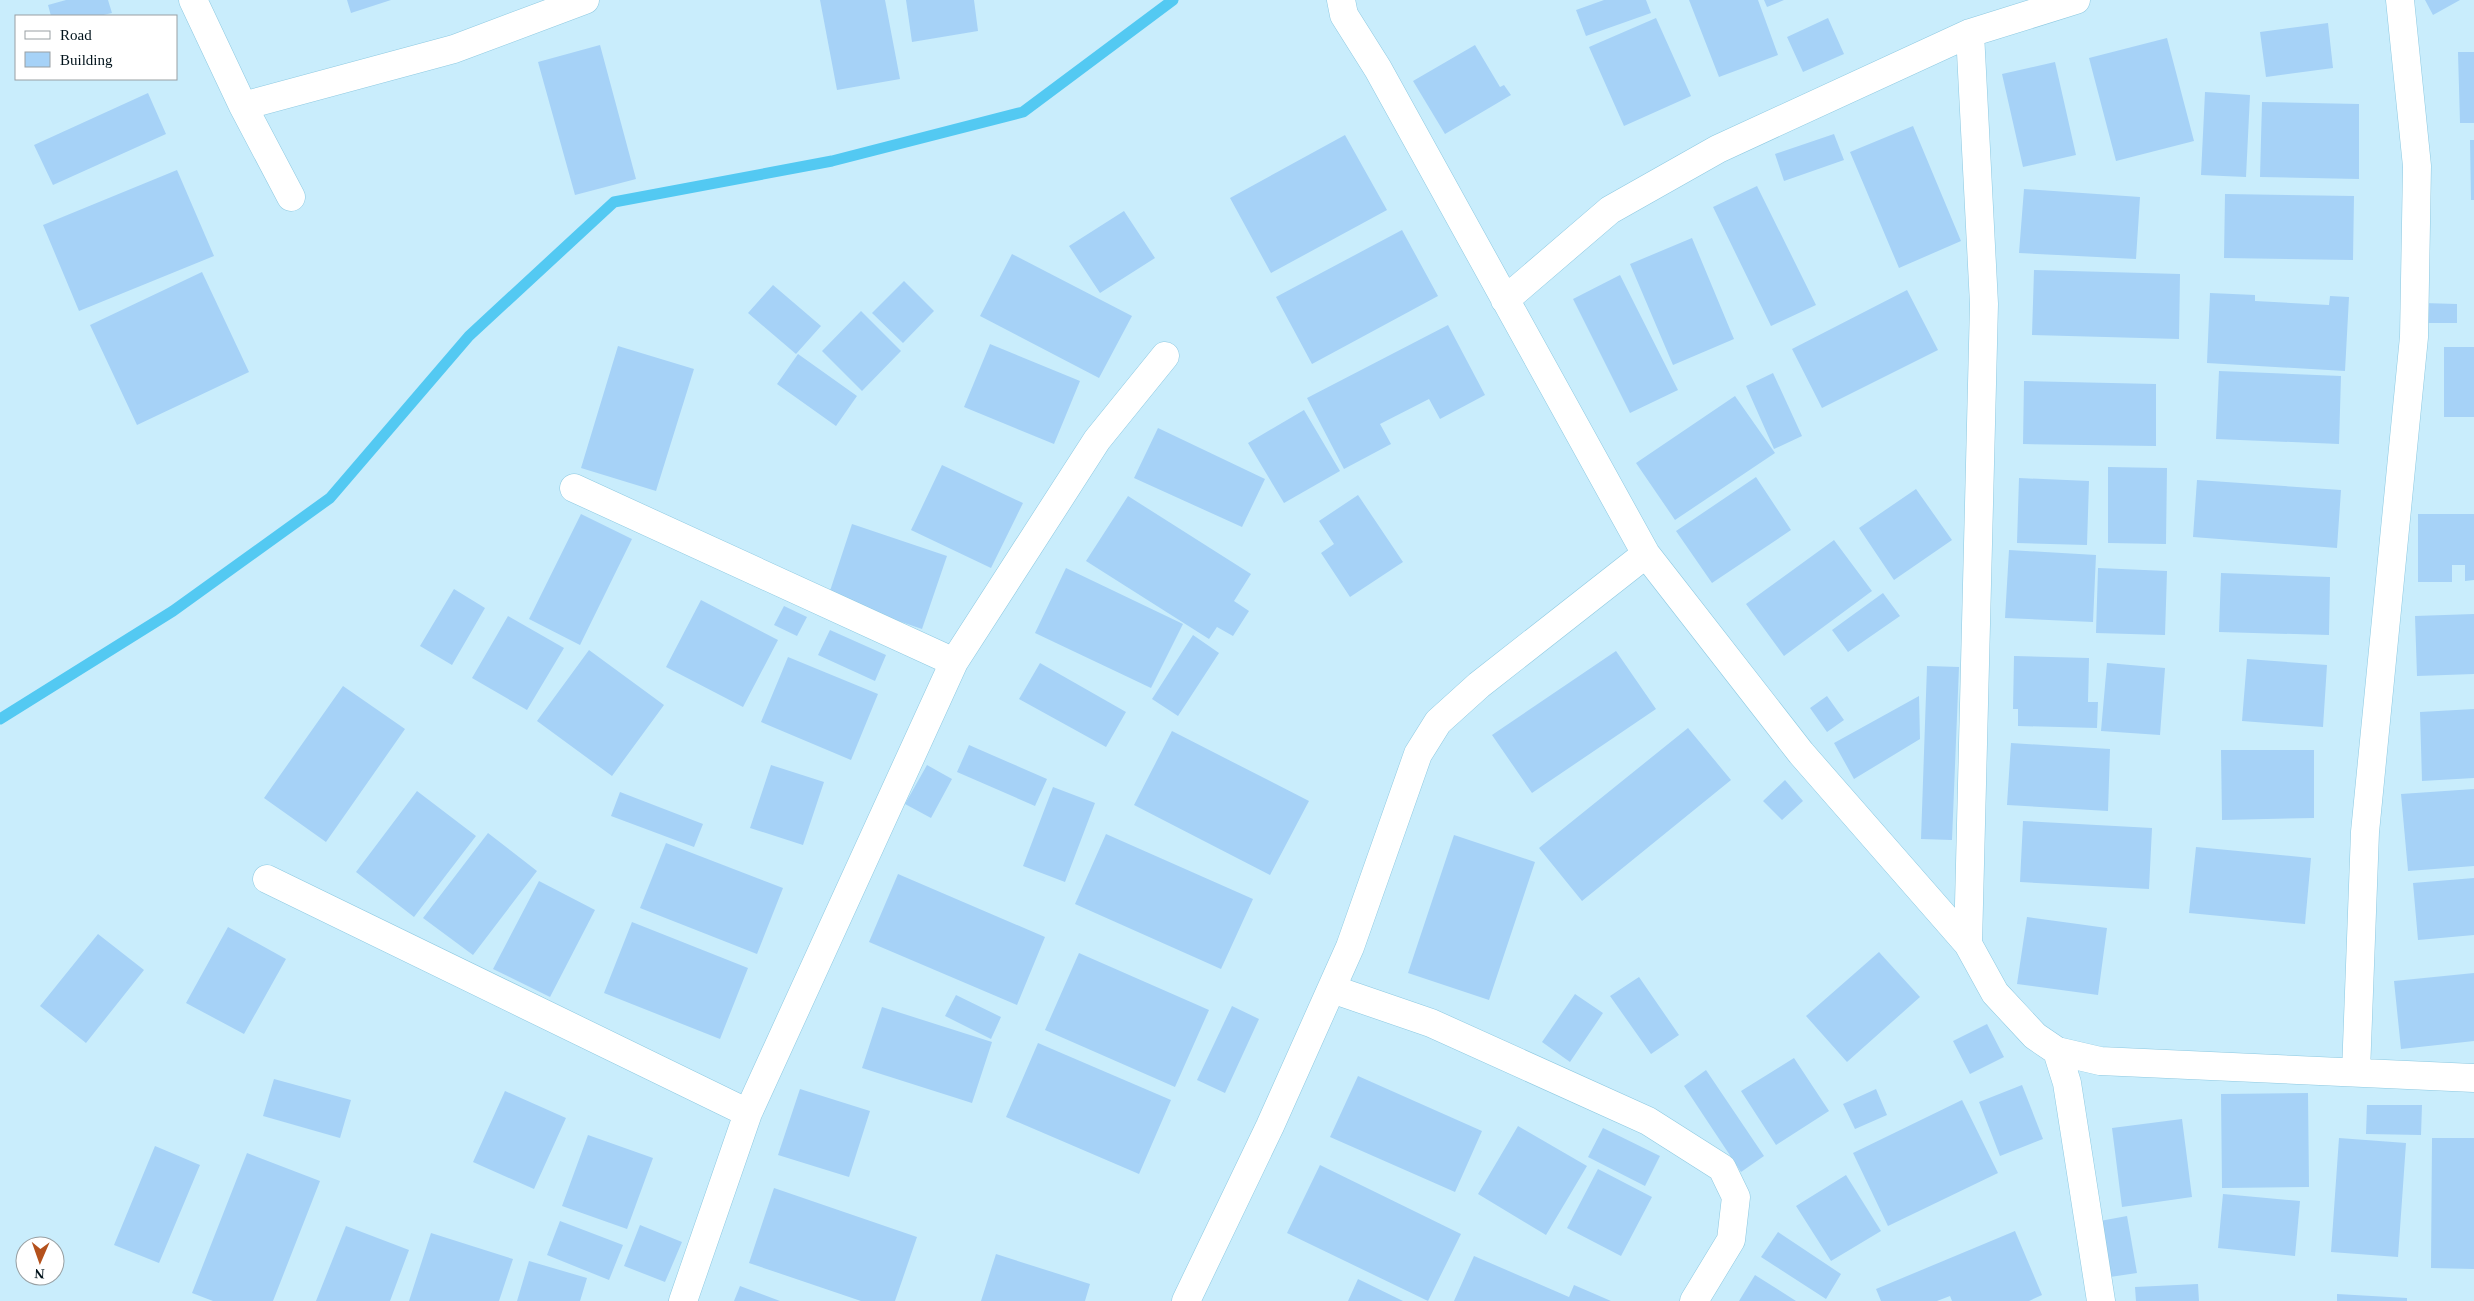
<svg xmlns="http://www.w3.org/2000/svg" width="2474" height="1301" font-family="'Times New Roman',serif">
<rect width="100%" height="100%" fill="#c9edfc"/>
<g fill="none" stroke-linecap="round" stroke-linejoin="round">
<path stroke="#53c9f2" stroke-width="11" d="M0,719L173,611L330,498L469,336L614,202L832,161L1023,112L1173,0"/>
</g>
<path fill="#a6d2f7" d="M66,0H108L112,13L99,16H51L48,5Z
M347,0H391L351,13Z
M820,0H885L900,79L837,90Z
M906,0H974L978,31L912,42Z
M1604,0H1646L1651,13L1586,36L1576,10Z
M1689,0H1758L1778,55L1719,77Z
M1764,0H1784L1767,7Z
M2425,0H2460L2433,15Z
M1656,18L1691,96L1624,126L1589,47Z
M1828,18L1844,54L1803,72L1787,37Z
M2328,23L2333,68L2266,77L2260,32Z
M2167,38L2194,141L2116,161L2089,58Z
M600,45L636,179L575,195L538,62Z
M1475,45L1500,87L1504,85L1511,95L1445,134L1413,81Z
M2458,52H2474V123H2460Z
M2055,62L2076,155L2023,167L2002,74Z
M2205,92L2250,95L2246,177L2201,175Z
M148,93L166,134L53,185L34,145Z
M2262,102L2359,104V179L2260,177Z
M1913,126L1961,241L1899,268L1850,152Z
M1834,134L1844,160L1784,181L1775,154Z
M1345,135L1387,210L1271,273L1230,198Z
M2470,140H2474V200H2471Z
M177,170L214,256L79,311L43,225Z
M1757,186L1816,305L1771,326L1713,207Z
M2024,189L2140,197L2136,259L2019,253Z
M2225,194L2354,196L2353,260L2224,258Z
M1124,211L1155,258L1100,293L1069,246Z
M1402,230L1438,296L1312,364L1276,297Z
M1692,238L1734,339L1673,365L1630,264Z
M1012,254L1132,316L1099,378L980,316Z
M2034,270L2180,274L2179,339L2032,335Z
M202,272L249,372L137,425L90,325Z
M1620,275L1678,390L1630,413L1573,299Z
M904,281L934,311L903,343L872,313Z
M773,285L821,326L796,354L748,313Z
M1907,290L1938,350L1822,408L1792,349Z
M2210,293L2255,295V301L2329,305L2330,296L2349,297L2345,371L2207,363Z
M2423,303L2457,304V323H2423Z
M861,311L901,351L862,391L822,351Z
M1448,325L1485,395L1440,419L1429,399L1380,424L1391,444L1344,469L1307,398Z
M990,344L1080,381L1054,444L964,407Z
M618,346L694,369L656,491L581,468Z
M2444,347H2474V417H2444Z
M798,354L857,396L836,426L777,384Z
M2219,371L2341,376L2339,444L2216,439Z
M1773,373L1802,436L1774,449L1746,386Z
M2024,381L2156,384V446L2023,444Z
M1735,396L1775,453L1675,520L1636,463Z
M1304,410L1340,471L1284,503L1248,443Z
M1158,428L1265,479L1242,527L1134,478Z
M942,465L1023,503L991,568L911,530Z
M2108,467L2167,468L2166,544L2108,543Z
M1756,477L1791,530L1712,583L1676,531Z
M2019,478L2089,481L2087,545L2017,543Z
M2197,480L2341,490L2337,548L2193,537Z
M1916,489L1952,540L1894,580L1859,528Z
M1358,495L1403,562L1350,597L1321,553L1334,544L1319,521Z
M1128,496L1251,574L1234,601L1249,611L1233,636L1217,627L1209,639L1086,561Z
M581,514L632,539L580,645L529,619Z
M2418,514H2474V580L2465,581V565H2452V582H2418Z
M852,524L947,556L922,629L828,597Z
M1834,540L1872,591L1784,656L1746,604Z
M2009,550L2096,555L2093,622L2005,618Z
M1066,568L1183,624L1151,688L1035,633Z
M2098,568L2167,571L2165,635L2096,633Z
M2221,573L2330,577L2329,635L2219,632Z
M454,589L485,608L452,665L420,646Z
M1883,593L1900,616L1848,652L1832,630Z
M701,600L778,640L743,707L666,667Z
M784,606L807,617L797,636L774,625Z
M2474,614V674L2417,676L2415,616Z
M508,616L564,648L527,710L472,678Z
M830,630L886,655L875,681L818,655Z
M1193,635L1219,653L1178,716L1152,699Z
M589,650L664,705L612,776L537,721Z
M1616,651L1656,709L1532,793L1492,735Z
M2014,656L2089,658L2088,702H2098L2097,728L2018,726V709H2013Z
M788,657L878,694L851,760L761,722Z
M2247,659L2327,665L2323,727L2242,721Z
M1040,663L1126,712L1106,747L1019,699Z
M2107,663L2165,668L2160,735L2101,731Z
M1927,666L1959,667L1952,840L1921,839Z
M343,686L405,729L326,842L264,798Z
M1827,696L1844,720L1827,732L1810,708Z
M1919,696L1920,739L1854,779L1834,743Z
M2474,709V778L2422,781L2420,712Z
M1688,728L1731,780L1582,901L1539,848Z
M1172,731L1309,801L1270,875L1134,805Z
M2011,743L2110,749L2108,811L2007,805Z
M969,745L1047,779L1035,806L957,772Z
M2221,750H2314V818L2222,820Z
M771,765L824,782L803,845L750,828Z
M927,765L952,779L931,818L905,804Z
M1785,780L1803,801L1782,820L1763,801Z
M1053,787L1095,803L1065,882L1023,866Z
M2474,789V866L2408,871L2401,794Z
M417,791L476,836L414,917L356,872Z
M620,792L703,824L694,847L611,816Z
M2023,821L2152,828L2149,889L2020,882Z
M488,833L537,871L473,955L423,918Z
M1106,834L1253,899L1221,969L1075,904Z
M1454,835L1535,862L1489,1000L1408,973Z
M666,843L783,888L757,954L640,908Z
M2196,847L2311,858L2305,924L2189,913Z
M898,874L1045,937L1017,1005L869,942Z
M2474,878V935L2418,940L2413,883Z
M539,881L595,910L550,997L493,969Z
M2027,917L2107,928L2098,995L2017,984Z
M632,922L748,968L720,1039L604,993Z
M228,927L286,959L244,1034L186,1003Z
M98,934L144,970L86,1043L40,1006Z
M1879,952L1920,997L1847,1062L1806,1016Z
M1079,953L1209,1010L1175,1087L1045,1030Z
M2474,973V1041L2401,1049L2394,981Z
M1639,977L1679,1035L1651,1054L1610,996Z
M1575,994L1603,1013L1570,1062L1542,1042Z
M956,995L1001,1017L991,1039L945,1016Z
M1232,1006L1259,1019L1225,1093L1197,1080Z
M882,1007L992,1042L972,1103L862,1068Z
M1987,1024L2004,1057L1970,1074L1953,1041Z
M1038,1043L1171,1100L1139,1174L1006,1117Z
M1794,1058L1829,1111L1776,1145L1741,1091Z
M1706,1070L1764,1156L1741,1172L1684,1086Z
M1358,1076L1482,1131L1455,1192L1330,1137Z
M274,1079L351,1100L340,1138L263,1116Z
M2022,1085L2043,1139L2000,1156L1979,1102Z
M800,1089L870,1111L849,1177L778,1155Z
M1876,1089L1887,1115L1855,1129L1843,1104Z
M505,1091L566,1118L534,1189L473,1162Z
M2308,1093L2309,1187L2222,1188L2221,1094Z
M1962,1100L1998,1173L1888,1226L1853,1153Z
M2367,1105H2422L2421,1135L2366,1134Z
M2182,1119L2192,1197L2122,1207L2112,1128Z
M1518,1126L1587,1166L1546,1235L1478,1194Z
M1603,1128L1660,1156L1645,1186L1588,1157Z
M588,1135L653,1158L627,1229L562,1206Z
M2339,1138L2406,1143L2398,1257L2331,1252Z
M2432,1138H2474V1269L2431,1268Z
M155,1146L200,1165L159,1263L114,1245Z
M247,1153L320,1181L273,1301H213L192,1293Z
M1320,1165L1461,1234L1428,1301L1287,1233Z
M1598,1169L1652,1197L1621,1256L1567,1228Z
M1846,1175L1881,1231L1831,1261L1796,1206Z
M774,1188L917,1237L895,1301H861L749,1263Z
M2223,1194L2300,1201L2295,1256L2218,1248Z
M2127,1216L2137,1273L2110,1277L2100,1221Z
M560,1221L623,1245L609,1280L547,1255Z
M640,1225L682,1242L665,1282L624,1266Z
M346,1226L409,1250L390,1301H316Z
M2015,1231L2042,1295L2029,1301H1952L1950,1296L1937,1301H1881L1876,1289Z
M1778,1232L1841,1274L1826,1299L1761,1257Z
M431,1233L513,1259L499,1301H409Z
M996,1254L1090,1284L1085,1301H981Z
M1474,1256L1569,1297L1574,1285L1611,1301H1454Z
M529,1261L587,1278L580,1301H517Z
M1755,1275L1796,1301H1739Z
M1358,1279L1403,1301H1348Z
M2198,1284L2199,1301H2136L2135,1287Z
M740,1286L780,1301H734Z
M2337,1294L2407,1298V1301H2337Z"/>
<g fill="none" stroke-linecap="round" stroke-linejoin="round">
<g stroke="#8dc9e1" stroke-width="29">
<path id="street" d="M193,0L243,106L291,197
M1341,0L1344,15L1378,69L1646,554L1801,753L1968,944L1995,993L2035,1036L2057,1051L2100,1061L2474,1078
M243,106L454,49L585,0
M1505,300L1610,210L1718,149L1970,33L2076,0
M574,488L954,662
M267,879L748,1113
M1968,944L1984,304L1970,33
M1332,989L1431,1023L1648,1121L1722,1168L1736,1197L1731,1240L1694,1301
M2057,1051L2067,1083L2101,1301
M2356,1072L2365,832L2414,337L2417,166L2400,0
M683,1301L748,1113L954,662L1097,440L1165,356
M1186,1301L1270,1126L1350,947L1418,754L1438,722L1479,685L1646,554"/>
</g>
<use href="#street" stroke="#fff" stroke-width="28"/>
</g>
<rect x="15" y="15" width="162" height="65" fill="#ffffff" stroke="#99a0a3"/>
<rect x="25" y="31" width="25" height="8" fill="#ffffff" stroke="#99a0a3"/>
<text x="60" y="40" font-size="15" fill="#00121a">Road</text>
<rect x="25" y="52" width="25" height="15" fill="#a6d2f7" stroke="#99a0a3"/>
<text x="60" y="65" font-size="15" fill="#00121a">Building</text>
<g transform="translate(40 1261) rotate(182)"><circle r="24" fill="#ffffff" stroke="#99a0a3"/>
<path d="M0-4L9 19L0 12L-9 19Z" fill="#b4511c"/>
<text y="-8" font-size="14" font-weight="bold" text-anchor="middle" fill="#00121a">N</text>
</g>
</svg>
